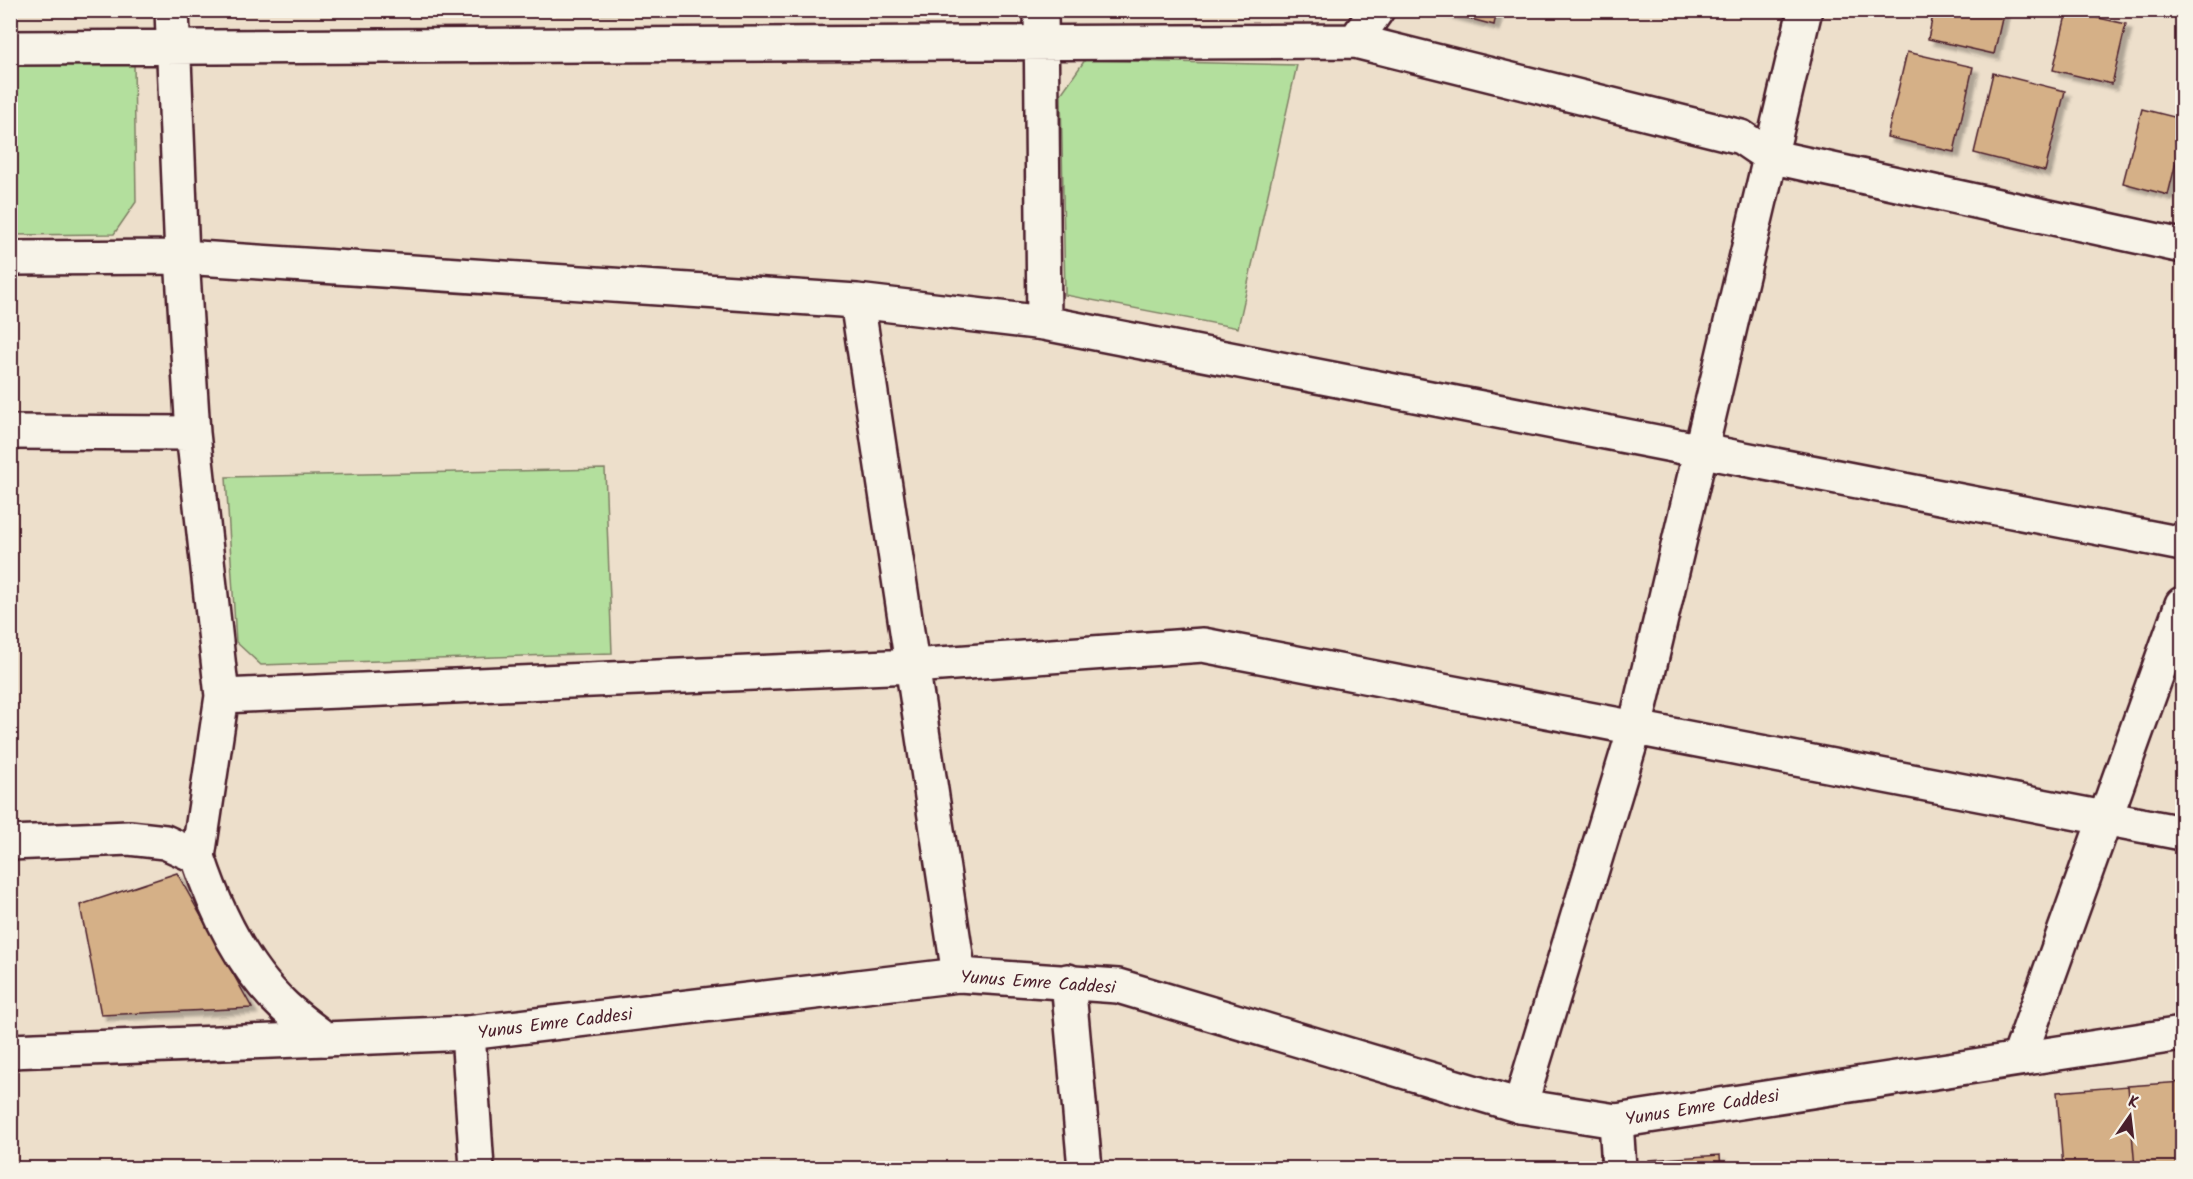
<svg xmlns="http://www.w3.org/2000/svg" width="2193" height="1179" font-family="Kalam,sans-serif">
<defs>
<filter id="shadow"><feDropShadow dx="5.5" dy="5.5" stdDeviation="1.5" flood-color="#0004"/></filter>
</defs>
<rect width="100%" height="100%" fill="#eddfcb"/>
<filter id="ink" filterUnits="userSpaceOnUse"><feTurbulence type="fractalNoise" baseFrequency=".0167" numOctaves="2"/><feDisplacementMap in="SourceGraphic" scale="12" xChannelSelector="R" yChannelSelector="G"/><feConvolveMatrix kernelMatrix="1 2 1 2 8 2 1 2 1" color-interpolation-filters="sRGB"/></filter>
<g filter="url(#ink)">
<path fill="#b3df9d" stroke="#7e7f64" stroke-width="1.5" d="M876,10L544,15V10Z
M1085,60L1297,65L1238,328L1065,295L1061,94Z
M134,63L136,202L114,234L11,235L10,64Z
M605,469L612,653L261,665L236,642L226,477Z"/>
<path fill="#d5b087" stroke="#4a1f2b" stroke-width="1.5" filter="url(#shadow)" d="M1437,10H1497L1494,25Z
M1934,10H2004L1994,54L1928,39Z
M2067,11L2126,24L2112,84L2053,70Z
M1907,52L1973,67L1954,152L1887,137Z
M2182,58V97L2175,95Z
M1993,73L2065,91L2045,171L1974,153Z
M2142,109L2182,119V137L2168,195L2123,183Z
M177,873L252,1008L101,1015L80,905Z
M2182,1082V1168H2135L2128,1086Z
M2128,1086L2135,1168H2063L2057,1092Z
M1720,1155L1721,1168H1649V1160Z"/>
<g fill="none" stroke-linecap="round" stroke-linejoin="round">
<g stroke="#4a1f2b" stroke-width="38">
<path id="street" d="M172,10L182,257L193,433L222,696L198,857
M1041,10L1044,323
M1355,41L1377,10
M10,48L1355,41L1741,137L1769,156L2182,246
M10,258L182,257L857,301L1044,323L2182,544
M857,301L959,975
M10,432L193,433
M222,696L912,666L1203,645L2182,833
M1068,981L1085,1168
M468,1033L477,1168
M10,1051L325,1039
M2019,1058L2182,604
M1520,1106L1635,728L1805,10
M1616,1121L1619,1168"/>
</g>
<g stroke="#4a1f2b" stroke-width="38">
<path id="secondary" d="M10,843L129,838L165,842L198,857C216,912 242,967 285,1007C298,1019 312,1029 325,1039L468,1033L959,975L1118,986L1520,1106L1616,1121L2182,1034"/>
</g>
<use href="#street" stroke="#f7f3e8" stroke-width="33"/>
<use href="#secondary" stroke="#f7f3e8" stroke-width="33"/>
</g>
</g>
<g text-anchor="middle" stroke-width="6" stroke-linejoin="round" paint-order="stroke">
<g font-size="18" fill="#4a1f2b" stroke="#f7f3e8">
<text transform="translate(1038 982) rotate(4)" y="6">Yunus Emre Caddesi</text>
<text transform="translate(555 1023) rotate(-7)" y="6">Yunus Emre Caddesi</text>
<text transform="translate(1702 1107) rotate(-9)" y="6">Yunus Emre Caddesi</text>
</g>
</g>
<rect width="2193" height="1179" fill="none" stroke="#f7f3e8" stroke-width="36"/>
<rect x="18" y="18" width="2157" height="1143" fill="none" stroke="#4a1f2b" stroke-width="2" filter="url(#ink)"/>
<g transform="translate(2130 1116) rotate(14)" stroke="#f7f3e8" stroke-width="4.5" paint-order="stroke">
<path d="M0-4.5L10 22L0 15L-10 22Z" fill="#4a1f2b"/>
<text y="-9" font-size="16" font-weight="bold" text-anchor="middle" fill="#4a1f2b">K</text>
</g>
</svg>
